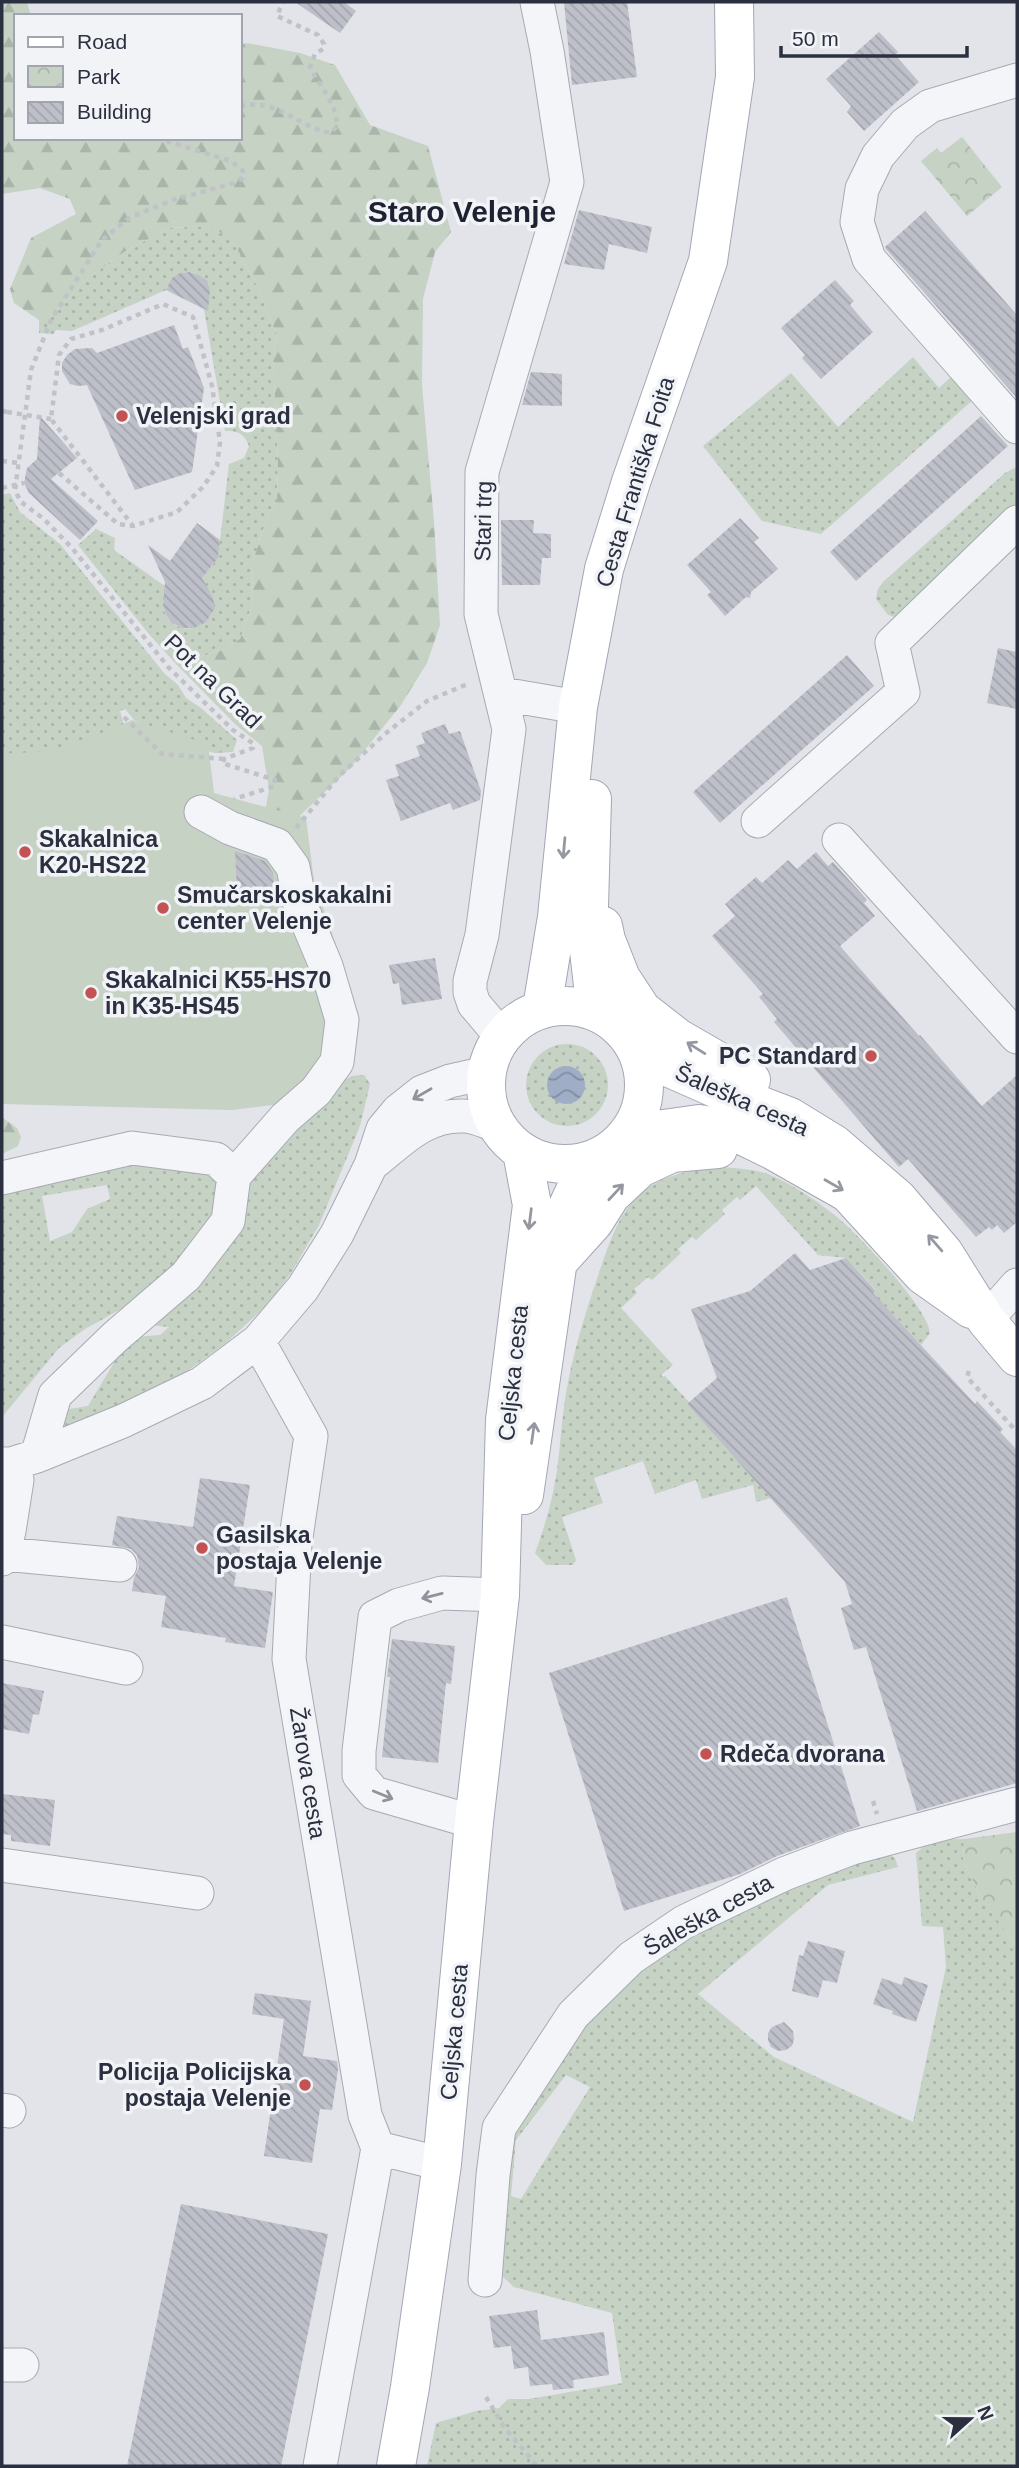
<svg xmlns="http://www.w3.org/2000/svg" width="1019" height="2468" font-family="Arial,sans-serif">
<defs>
<pattern id="grass-dots" width="8" height="8" patternUnits="userSpaceOnUse" patternTransform="scale(1.75)"><rect width="8" height="8" fill="#c5d2c4"/><path d="M2 2h.1M6 6h.1" fill="none" stroke="#a9b5a9" stroke-width="1.8" stroke-linecap="round"/></pattern>
<pattern id="forest-firs" width="22" height="20" patternUnits="userSpaceOnUse" patternTransform="scale(1.75)"><rect width="22" height="20" fill="#c5d2c4"/><path d="M5 1l3.5 6h-7zM16 11l3.5 6h-7z" fill="#a9b5a9"/></pattern>
<pattern id="park-crowns" width="20" height="18" patternUnits="userSpaceOnUse" patternTransform="scale(1.75)"><rect width="20" height="18" fill="#c5d2c4"/><path d="M2 6a3 3 0 1 1 6 0M12 15a3 3 0 1 1 6 0" fill="none" stroke="#a9b5a9"/></pattern>
<pattern id="water-waves" width="16" height="10" patternUnits="userSpaceOnUse" patternTransform="scale(1.75)"><rect width="16" height="10" fill="#a0adc6"/><path d="M0 5q4-4 8 0t8 0" fill="none" stroke="#838da2"/></pattern>
<pattern id="building-back-hatch" width="6" height="6" patternUnits="userSpaceOnUse" patternTransform="scale(1.75)"><rect width="6" height="6" fill="#bdbfc9"/><path d="M-1 5l2 2M0 0l6 6M5-1l2 2" fill="none" stroke="#a3a4ae"/></pattern>
</defs>
<rect width="100%" height="100%" fill="#e2e4e9"/>
<path fill="url(#grass-dots)" fill-rule="evenodd" d="M209,226L232,239L257,286L277,335L273,355L278,463L277,499L266,521L253,561L252,605L240,639L222,650L176,664L148,633L78,545L96,529L115,538L114,550L169,589C163,598 161,605 166,615C186,651 240,607 199,582L218,558L229,464L244,458L249,446C244,433 239,431 225,431L204,309L207,281C189,266 177,270 166,290L72,331L56,330L53,334L39,333V320L49,317L87,279L124,252L169,228Z
M913,357L939,388L953,375L974,399L821,534L762,521L703,446L791,373L838,427Z
M1014,468H1017V512L895,617L888,615L876,599L878,589L883,582L1005,473Z
M10,493L20,512L60,544L164,673L178,685L186,698L201,708L237,740L233,752L215,753L199,749L134,720L125,709L120,711L124,725L151,749L2,766V495Z
M526 1085a41 41 0 1 1 82 0a41 41 0 1 1-82 0Z
M364,1075L370,1084L360,1126L319,1225L291,1273L269,1303L227,1342L183,1374L70,1428L45,1432L72,1400L69,1409L88,1406L121,1351L133,1337L160,1335L169,1327L148,1325L261,1156L340,1082L352,1076Z
M143,1160L217,1177L224,1208L173,1280L85,1329L59,1348L2,1417V1184ZM107,1185L110,1199L87,1209L72,1232L50,1241L42,1196Z
M720,1167C735,1168 753,1169 768,1174C792,1184 816,1200 837,1217C858,1234 928,1308 930,1333L921,1345L873,1293L876,1290L846,1258L818,1255L756,1186L740,1200L737,1197L722,1210L725,1214L696,1240L692,1237L678,1249L681,1253L652,1280L648,1277L634,1289L637,1293L621,1308L673,1365L661,1375L663,1377L665,1376L689,1402L687,1404L771,1498L756,1502L753,1485L702,1499L696,1480L655,1494L643,1461L594,1478L603,1503L562,1517L576,1560L573,1565H546L535,1553C545,1526 553,1499 557,1470C560,1449 561,1428 564,1407C570,1361 584,1317 599,1273C607,1249 616,1221 633,1201C656,1176 687,1170 720,1167Z
M964,1839L963,1861L981,1897L1017,1947V2466H427L436,2423L476,2411L499,2408L508,2399H529L622,2383L612,2313L514,2287L503,2277L504,2218L508,2131L587,2022L628,1980L718,1915L883,1851L895,1858L898,1867L828,1885L698,1994L774,2057L913,2122L946,1967L943,1927L922,1926L916,1853L931,1840ZM566,2075L590,2087L521,2199L511,2196L516,2140Z"/>
<path fill="url(#forest-firs)" d="M2,2H27L31,16H16V138H240V44L247,43L300,53L335,65L370,125L428,146L451,232L435,252L423,299L422,385L434,522L440,625L427,663L401,705L351,767L290,825L264,818L269,789L262,746L236,725L176,664L222,650L240,639L252,605L253,561L266,521L277,499L278,463L273,355L277,335L257,286L232,239L209,226L169,228L124,252L87,279L49,317L39,320L14,303L10,289L31,238L76,214L70,199L40,188L2,194Z
M2,1117L17,1128L21,1137L18,1146L2,1154Z"/>
<path fill="url(#park-crowns)" d="M962,137L1002,187L967,216L921,161L937,148L941,153Z
M1017,1832V1947L981,1897L963,1861L964,1839Z"/>
<path fill="#c5d2c4" d="M132,720L208,744L214,793L306,818L314,881L348,980L353,1028L315,1100L232,1110L2,1104V753C54,755 86,740 132,720Z"/>
<path fill="url(#water-waves)" d="M547 1085a19 19 0 1 1 38 0a19 19 0 1 1-38 0Z"/>
<path fill="url(#building-back-hatch)" d="M295,2H344L356,11L340,33Z
M564,2H627L637,77L572,85Z
M879,32L898,52L895,55L919,82L864,131L847,112L851,106L826,79Z
M579,210L652,227L647,253L609,244L604,270L564,264Z
M925,211L1017,315V398L886,249L885,247Z
M190,272L199,275L207,281L210,290L208,311L166,290L172,278L180,273Z
M835,280L854,301L850,305L873,332L821,379L802,358L805,355L781,328Z
M174,325L183,349L188,347L204,388L192,472L135,490L87,385L78,386L70,384L62,371V363L67,355L75,349L92,348L97,353Z
M531,372L562,374V406L522,405Z
M40,416L77,458L51,479L98,521L80,540L29,493L24,483L27,468L37,459Z
M981,416L1008,446L856,581L830,552Z
M740,518L759,538L754,542L778,569L751,592L750,598L746,597L725,616L707,595L711,592L687,565Z
M501,520H534L533,533L551,534V558H542L540,585H502Z
M197,523L220,540L218,558L202,578L213,597L215,608L206,622L194,628H182L172,623L166,615L163,606L165,582L148,545L170,561Z
M998,648L1017,652V709L987,703Z
M847,655L874,686L720,823L693,792Z
M445,724L449,734L460,731L481,791L480,800L453,810L450,803L401,821L386,780L399,776L395,765L420,756L416,746L425,743L421,733Z
M235,851L265,861L273,873L274,891L237,893Z
M816,852L828,866L833,862L867,900L864,903L875,916L840,946L919,1036L920,1035L982,1106L1017,1075V1222L1004,1233L997,1225L992,1230L989,1227L976,1237L908,1159L899,1167L774,1022L777,1019L759,997L763,994L712,936L735,916L725,904L756,877L762,883L788,860L797,869Z
M435,958L442,999L402,1005L399,983L393,984L389,965Z
M795,1253L810,1270L846,1258L876,1291L873,1293L975,1404L977,1401L1003,1429L1000,1432L1017,1450V1783L917,1811L866,1647L854,1650L841,1608L852,1604L845,1582L687,1404L717,1378L691,1309L750,1291Z
M200,1478L250,1485L234,1586L273,1592L265,1648L225,1642L226,1638L161,1627L166,1596L132,1591L134,1578L139,1567L137,1555L131,1549L112,1545L117,1516L193,1527Z
M787,1597L860,1826L777,1856L740,1874L624,1911L549,1673Z
M392,1639L455,1646L451,1684L446,1683L438,1763L382,1757L390,1677H387Z
M2,1683L44,1691L39,1715L33,1714L29,1734L2,1729Z
M2,1794L55,1800L50,1846L11,1841V1835L2,1834Z
M808,1941L845,1951L837,1983L823,1980L818,1998L792,1991L799,1955L803,1956Z
M904,1977L928,1985L916,2022L892,2014L893,2011L873,2004L882,1978L902,1985Z
M255,1993L311,2001L303,2056L337,2061L338,2070L332,2110L320,2109L312,2163L264,2156L284,2019L252,2014Z
M784,2022L793,2031L794,2039L792,2046L786,2050L778,2051L771,2047L768,2040V2033L772,2027Z
M181,2204L328,2234L281,2466H127Z
M537,2310L541,2340L604,2332L609,2375L573,2380L574,2388L553,2390L552,2384L530,2386L528,2367L514,2369L511,2346L494,2348L489,2316Z"/>
<g fill="none" stroke-linecap="round" stroke-linejoin="round">
<g stroke="#a7aab3" stroke-width="35">
<path id="minor" d="M1017,80L930,106L905,124L878,156L862,189L857,222L869,259L1017,427
M502,694L578,707
M201,812L230,828L277,845L293,867L300,904L326,966L342,1020L337,1062L316,1091L285,1118L234,1176
M758,821L903,692L892,643L1017,522
M839,840L1017,1037
M502,1037L474,1004L470,992V981L482,935L509,729L481,614L482,472L567,182L547,51L537,2
M376,1161C402,1140 426,1114 464,1116C474,1116 486,1122 496,1125
M2,1178L132,1148L216,1159L234,1176L228,1221L186,1276L115,1337L55,1395L37,1456
M986,1320L1017,1285
M258,1341L311,1436L295,1544L289,1659L365,2115L378,2148L442,2164
M2,1464H11L37,1456L123,1421L202,1383L258,1341L303,1288L337,1234L371,1165L383,1129L398,1111L422,1092L450,1081L486,1073
M4,1554L120,1565
M2,1559L9,1531L17,1480L11,1464
M2,1642L126,1668
M474,1822L374,1793L359,1775V1751L375,1617L399,1605L442,1593L500,1595
M2,1865L197,1893
M2,2110L9,2111
M485,2280L493,2175L499,2128L573,2015L631,1958L684,1922L784,1874L852,1848L1017,1804
M2,2365H22
M320,2466L378,2148"/>
</g>
<g stroke="#a2a7b4" stroke-width="40">
<path id="major" d="M592,799L588,942L596,1011
M603,926L606,940L621,978L642,1010L678,1038L751,1080
M486 1085a79 79 0 1 1 158 0a79 79 0 1 1-158 0Z
M542,1008L557,917L578,707L604,569L631,482L708,261L735,77L734,2
M631,1041L672,1069L715,1088L790,1117L834,1144L898,1199L944,1253L986,1320L1017,1357
M628,1134L699,1124L727,1128L774,1151L848,1193L923,1275L971,1309
M557,1263L594,1222L611,1195L640,1168L672,1153L718,1149
M524,1495L565,1212L581,1178L608,1153
M396,2466L410,2387L442,2164L474,1822L500,1595L505,1420L532,1205L522,1152"/>
</g>
<path stroke="#c0c2c8" stroke-width="4.5" stroke-dasharray="5 5" stroke-linecap="butt" d="M240,106C280,98 298,128 331,133L337,126C336,101 320,88 310,67L315,54L323,49L324,44L318,35L277,16L283,2
M157,138L231,161L243,171V178L234,183L173,200L129,218L102,240L51,320L31,370L15,490L21,502L44,519L72,548L169,668L233,730L254,744L253,748L224,759L222,763L275,780V786L234,799
M2,411L7,412
M2,461L19,463
M59,473L118,524L133,526L177,512L203,487L217,466L220,442L212,386L193,317L163,304L102,330L71,339L59,355L51,419L133,526
M2,488L24,483
M124,717L162,754L224,759
M296,828L339,776L385,734L427,701L470,683
M969,1371L967,1377L1017,1432
M873,1801L877,1814
M486,2397L504,2427L537,2466"/>
<use href="#minor" stroke="#f4f5f8" stroke-width="33"/>
<use href="#major" stroke="#fff" stroke-width="38"/>
<path stroke="#c0c2c8" stroke-width="4.5" stroke-dasharray="5 5" stroke-linecap="butt" d="M7,412L51,419"/>
</g>
<defs><path id="oneway-shaft" d="M-6 0H5M1.5-3L5.5 0L1.5 3" fill="none" stroke-width="1.6" stroke-linecap="round" stroke-linejoin="round" transform="scale(1.75)"/></defs>
<g stroke="#9598a0">
<use href="#oneway-shaft" transform="translate(564 848) rotate(95)"/>
<use href="#oneway-shaft" transform="translate(696 1048) rotate(-148)"/>
<use href="#oneway-shaft" transform="translate(834 1185) rotate(30)"/>
<use href="#oneway-shaft" transform="translate(616 1192) rotate(-47)"/>
<use href="#oneway-shaft" transform="translate(530 1219) rotate(97)"/>
<use href="#oneway-shaft" transform="translate(935 1243) rotate(-131)"/>
<use href="#oneway-shaft" transform="translate(533 1433) rotate(-82)"/>
</g>
<g stroke="#90929c">
<use href="#oneway-shaft" transform="translate(422 1094) rotate(150)"/>
<use href="#oneway-shaft" transform="translate(432 1596) rotate(166)"/>
<use href="#oneway-shaft" transform="translate(383 1795) rotate(22)"/>
</g>
<g fill="#c35253" stroke="#f1f3f7" stroke-width="2.5">
<circle cx="122" cy="416" r="7"/>
<circle cx="25" cy="852" r="7"/>
<circle cx="163" cy="908" r="7"/>
<circle cx="91" cy="993" r="7"/>
<circle cx="871" cy="1056" r="7"/>
<circle cx="202" cy="1548" r="7"/>
<circle cx="706" cy="1754" r="7"/>
<circle cx="305" cy="2085" r="7"/>
</g>
<g text-anchor="middle" stroke-width="7" stroke-linejoin="round" paint-order="stroke">
<g font-size="23" font-weight="bold" fill="#2b3040" stroke="#f1f3f7" text-anchor="start">
<text x="136" y="424">Velenjski grad</text>
<text x="39" y="847">Skakalnica<tspan x="39" dy="26">K20-HS22</tspan></text>
<text x="177" y="903">Smučarskoskakalni<tspan x="177" dy="26">center Velenje</tspan></text>
<text x="105" y="988">Skakalnici K55-HS70<tspan x="105" dy="26">in K35-HS45</tspan></text>
<text x="857" y="1064" text-anchor="end">PC Standard</text>
<text x="216" y="1543">Gasilska<tspan x="216" dy="26">postaja Velenje</tspan></text>
<text x="720" y="1762">Rdeča dvorana</text>
<text x="291" y="2080" text-anchor="end">Policija Policijska<tspan x="291" dy="26">postaja Velenje</tspan></text>
</g>
<g font-size="23" fill="#2b3040" stroke="#f1f3f7">
<text transform="translate(635 482) rotate(-73)" y="8">Cesta Františka Foita</text>
<text transform="translate(483 521) rotate(-89)" y="8">Stari trg</text>
<text transform="translate(213 681) rotate(44)" y="8">Pot na Grad</text>
<text transform="translate(742 1100) rotate(24)" y="8">Šaleška cesta</text>
<text transform="translate(513 1373) rotate(-84)" y="8">Celjska cesta</text>
<text transform="translate(308 1773) rotate(81)" y="8">Žarova cesta</text>
<text transform="translate(708 1915) rotate(-29)" y="8">Šaleška cesta</text>
<text transform="translate(454 2032) rotate(-85)" y="8">Celjska cesta</text>
</g>
<g font-size="30" font-weight="bold" fill="#1e2131" stroke="#f1f3f7">
<text x="462" y="222">Staro Velenje</text>
</g>
</g>
<rect width="1019" height="2468" fill="none" stroke="#2b3040" stroke-width="7"/>
<rect x="14" y="14" width="228" height="126" fill="#f1f3f7" stroke="#a2a5ae" stroke-width="2"/>
<rect x="28" y="37" width="35" height="10" fill="#ffffff" stroke="#a2a5ae" stroke-width="2"/>
<text x="77" y="49" font-size="21" fill="#2b3040">Road</text>
<rect x="28" y="66" width="35" height="21" fill="url(#park-crowns)" stroke="#a2a5ae" stroke-width="2"/>
<text x="77" y="84" font-size="21" fill="#2b3040">Park</text>
<rect x="28" y="102" width="35" height="21" fill="url(#building-back-hatch)" stroke="#a2a5ae" stroke-width="2"/>
<text x="77" y="119" font-size="21" fill="#2b3040">Building</text>
<g transform="translate(970 2419) rotate(69)" stroke="#f1f3f7" stroke-width="5" paint-order="stroke">
<path d="M0-5L12 26L0 18L-12 26Z" fill="#2b3040"/>
<text y="-10" font-size="19" font-weight="bold" text-anchor="middle" fill="#2b3040">N</text>
</g>
<path d="M781 46v10h186v-10" fill="none" stroke="#2b3040" stroke-width="3.5"/>
<text x="792" y="46" font-size="21" fill="#2b3040" stroke="#f1f3f7" stroke-width="5" paint-order="stroke">50 m</text>
</svg>
